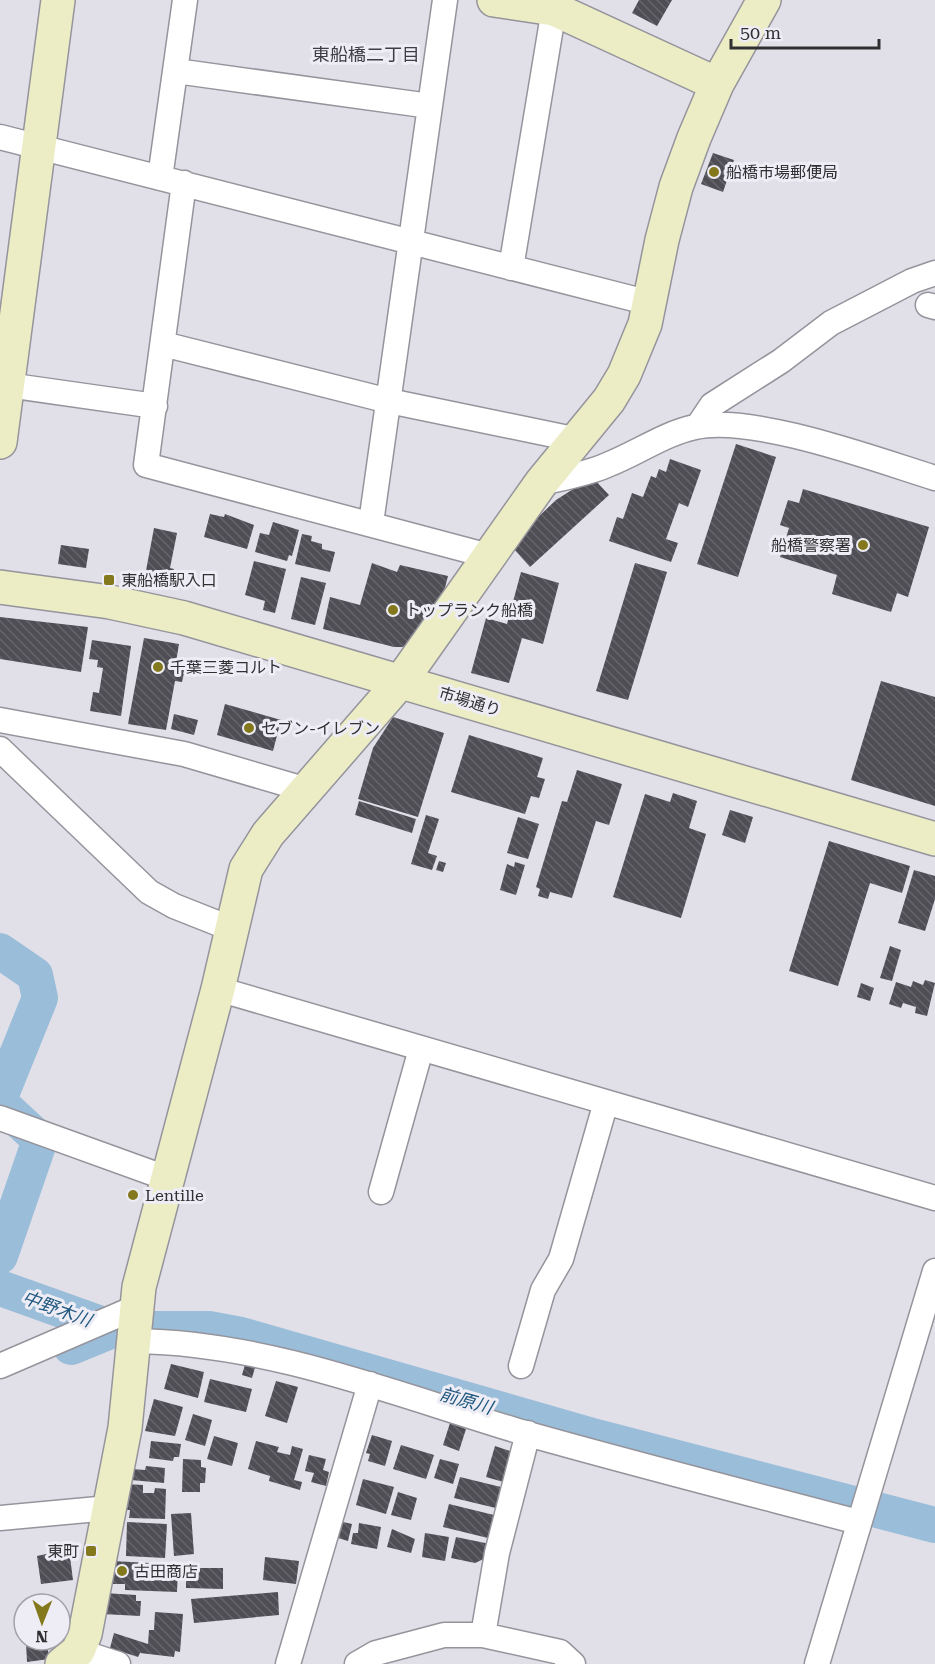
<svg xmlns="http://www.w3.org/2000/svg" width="935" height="1664" font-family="'Roboto Serif','Noto Sans JP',serif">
<defs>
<pattern id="building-back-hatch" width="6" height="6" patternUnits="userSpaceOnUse" patternTransform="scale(1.5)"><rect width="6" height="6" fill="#4f4e55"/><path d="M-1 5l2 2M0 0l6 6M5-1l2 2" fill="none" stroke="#66656b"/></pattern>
</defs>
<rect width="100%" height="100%" fill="#e1e0e8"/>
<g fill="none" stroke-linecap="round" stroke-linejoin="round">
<path stroke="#9abdd9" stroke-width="36" d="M0,951L35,975L40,998L0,1097
M0,1103L40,1140L0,1256
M0,1288L115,1329
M71,1347L115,1329H209L241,1335L596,1437L935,1525"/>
</g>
<path fill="url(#building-back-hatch)" d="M639,0H672L657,26L632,13Z
M713,153L734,160L723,192L701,184Z
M736,444L776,457L738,577L697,564Z
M670,459L701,470L688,507L679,503L666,539L678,543L671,562L609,541L617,517L623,519L632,493L643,497L651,476L656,478L659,469L666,472Z
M592,477L609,495L530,567L514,549L534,521L556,500Z
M803,489L929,527L908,597L897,593L891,612L832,594L837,575L780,557L789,528L780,525L788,500L799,503Z
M210,514L224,517L225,514L254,525L247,549L204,537Z
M273,522L299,530L292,556L289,555L287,561L255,552L260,533L269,535Z
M154,528L177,533L170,568L174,569L171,585L145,576Z
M302,534L312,536L311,541L322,544V549L335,552L330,572L295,564Z
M61,545L89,549L86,568L58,564Z
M254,561L286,569L275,613L263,610L265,601L245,595Z
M372,563L397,572L400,565L448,576L441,603L412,642L403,647H394L323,629L330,597L360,605Z
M635,563L667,572L628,700L596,691Z
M521,572L559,583L543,644L522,638L509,683L471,673L486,618L507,624Z
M301,577L326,583L315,625L291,619Z
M0,617L88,627L81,672L0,659Z
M144,638L179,644L176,662L186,664L182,682L175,681L166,730L128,724Z
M92,640L131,646L121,716L90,711L93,692L99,693L103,668L97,667L98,660L89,659Z
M881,681L935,697V806L851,780Z
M225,704L281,720L273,751L217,735Z
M174,714L198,720L194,735L171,729Z
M393,717L444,733L418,817L358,799L373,748Z
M469,735L543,758L537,777L545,779L539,798L531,796L525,814L451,792Z
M577,770L622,784L609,825L596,821L572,898L550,892L548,899L538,896L540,889L536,887L562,801L567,802Z
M673,793L697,801L689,828L706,834L681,918L613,897L645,794L670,802Z
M359,801L416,819L412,833L355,815Z
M730,810L753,817L745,843L722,835Z
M426,815L439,819L428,853L437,856L432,870L411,864Z
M518,817L539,824L528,859L507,853Z
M829,841L910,866L902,893L870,883L838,986L789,971Z
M439,861L446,863L443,872L436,870Z
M515,862L525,865L516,895L500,890L507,864L514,867Z
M914,870L935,876V899L925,931L898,923Z
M890,946L901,950L892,981L880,978Z
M925,980L935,983L927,1016L915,1013L916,1007L903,1003L901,1008L889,1004L896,982L911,987L913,981L923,985Z
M861,983L874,988L870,1001L857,997Z
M246,1361L256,1364L252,1378L242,1375Z
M171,1364L204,1372L198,1398L164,1389Z
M210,1379L252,1389L246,1412L204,1402Z
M276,1381L298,1387L287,1423L265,1416Z
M154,1399L183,1407L175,1436L145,1431Z
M193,1414L212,1420L205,1446L185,1440Z
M450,1423L466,1429L459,1451L443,1445Z
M372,1435L392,1441L385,1466L368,1461L370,1454L366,1453Z
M214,1436L238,1443L232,1466L207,1459Z
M151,1441L181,1444L179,1457H174L173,1461L149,1458Z
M256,1441L279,1447L277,1452L290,1455L292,1446L303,1449L294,1480L302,1482L300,1490L269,1481L270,1476L248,1469Z
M401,1445L434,1455L426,1479L393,1469Z
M495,1446L516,1453L507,1483L486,1477Z
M309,1455L326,1459L323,1470L329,1472L326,1486L311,1482L314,1473L305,1471Z
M183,1459L201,1460V1467L206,1468L205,1483H200V1492H182Z
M440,1459L459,1464L453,1484L434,1478Z
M146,1466L165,1468L164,1483L131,1480L132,1469L145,1470Z
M460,1477L505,1488L500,1509L454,1498Z
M363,1479L394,1487L386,1514L356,1505Z
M126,1484L143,1485V1493H154L155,1488L166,1489L165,1519L129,1518L130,1510H125Z
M398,1492L417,1498L411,1520L391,1515Z
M449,1504L498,1516L492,1539L443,1527Z
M191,1513L194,1554L174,1556L171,1514Z
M127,1522L167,1524L165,1558L126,1556Z
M343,1522L352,1524L348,1541L338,1538Z
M359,1523L381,1527L377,1549L351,1544L353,1533H358Z
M392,1529L415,1539L411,1553L387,1547Z
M425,1533L449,1537L445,1561L422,1557Z
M456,1537L490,1544L488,1557L475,1563L451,1558Z
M69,1549L73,1580L41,1584L37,1556Z
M265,1557L299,1561L296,1584L263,1580Z
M113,1561L149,1563V1572L157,1573V1568H178L177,1592L125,1590V1584H112Z
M186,1568H223V1589L186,1588Z
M278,1592L279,1615L194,1623L191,1599Z
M104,1593L136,1595V1601H141L140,1616L102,1614Z
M155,1612L183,1614L180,1652L175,1651L174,1657L140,1653L138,1657L110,1648L114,1633L148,1644L149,1630H154Z
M47,1641L49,1659L27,1662L26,1643Z"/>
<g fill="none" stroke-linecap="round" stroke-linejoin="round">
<g stroke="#95949c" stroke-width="27">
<path id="street" d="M176,71L430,106
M0,137L650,303
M160,178L185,0
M184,183L146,465L489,556
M511,268L554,9
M928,305L935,307
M163,344L389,401L578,440
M0,384L155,406
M698,426L712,405L781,361L831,323L912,281L935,273
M541,483C563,478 587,474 607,465C638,453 663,434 695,427C752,414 877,460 935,478
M371,523L445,0
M0,720L184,754L307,790
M0,749L149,892L174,906L232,929
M218,989L935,1198
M0,1118L169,1179
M381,1192L421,1049
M136,1341C271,1343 400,1396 528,1434C638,1465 748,1493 858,1522
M0,1366L137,1307
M521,1366L543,1290L561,1259L606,1102
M0,1518L109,1508
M483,1635L497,1553L528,1433
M78,1651L118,1664
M288,1664L370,1384
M357,1664L376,1653L444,1635H483L560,1652L573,1664
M817,1664L935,1271"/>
</g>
<g stroke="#95949c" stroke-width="36">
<path id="secondary" d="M494,0L554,9L717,84
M0,442L58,0
M0,587L110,602L184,618L935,839
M62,1664L78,1651L85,1634L125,1428L139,1287L218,989L246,869L268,834L401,681L541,483L609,400L624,375L645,324L662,240L676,187L694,138L717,84L764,0"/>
</g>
<use href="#street" stroke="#fff" stroke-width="24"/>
<use href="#secondary" stroke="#ececc5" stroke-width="33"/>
</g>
<g fill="#83781c" stroke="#eeedf5" stroke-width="2">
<circle cx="714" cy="172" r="6"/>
<circle cx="863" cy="545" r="6"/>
<rect x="103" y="574" width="12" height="12" rx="3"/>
<circle cx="393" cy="610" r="6"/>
<circle cx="158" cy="667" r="6"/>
<circle cx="249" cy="728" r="6"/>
<circle cx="133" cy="1195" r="6"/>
<rect x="85" y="1545" width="12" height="12" rx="3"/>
<circle cx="122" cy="1571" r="6"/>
</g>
<g text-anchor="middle" stroke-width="6" stroke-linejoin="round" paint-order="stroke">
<g font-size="16" fill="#303033" stroke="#eeedf5" text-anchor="start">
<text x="726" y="178">船橋市場郵便局</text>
<text x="851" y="551" text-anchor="end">船橋警察署</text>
<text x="121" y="586">東船橋駅入口</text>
<text x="405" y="616">トップランク船橋</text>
<text x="170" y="673">千葉三菱コルト</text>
<text x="261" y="734">セブン-イレブン</text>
<text x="145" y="1201">Lentille</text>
<text x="79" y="1557" text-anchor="end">東町</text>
<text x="134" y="1577">古田商店</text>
</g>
<g font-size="16" fill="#303033" stroke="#eeedf5">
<text transform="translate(470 701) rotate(17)" y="6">市場通り</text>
</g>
<g font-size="18" fill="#3e3d44" stroke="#eeedf5">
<text x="366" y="61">東船橋二丁目</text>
</g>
<g font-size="18" font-style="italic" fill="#225980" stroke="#eeedf5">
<text transform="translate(57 1309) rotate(20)" y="6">中野木川</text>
<text transform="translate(466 1401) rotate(16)" y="6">前原川</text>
</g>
</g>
<g transform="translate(42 1622) rotate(181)"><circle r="28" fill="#eeedf5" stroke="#a2a1a7" stroke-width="1.5"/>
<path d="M0-4.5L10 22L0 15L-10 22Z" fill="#83781c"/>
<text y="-9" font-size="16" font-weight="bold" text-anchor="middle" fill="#303033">N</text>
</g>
<path d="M731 39v9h148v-9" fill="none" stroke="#303033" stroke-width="3"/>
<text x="740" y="39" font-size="18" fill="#303033" stroke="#eeedf5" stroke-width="4.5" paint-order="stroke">50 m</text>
</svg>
